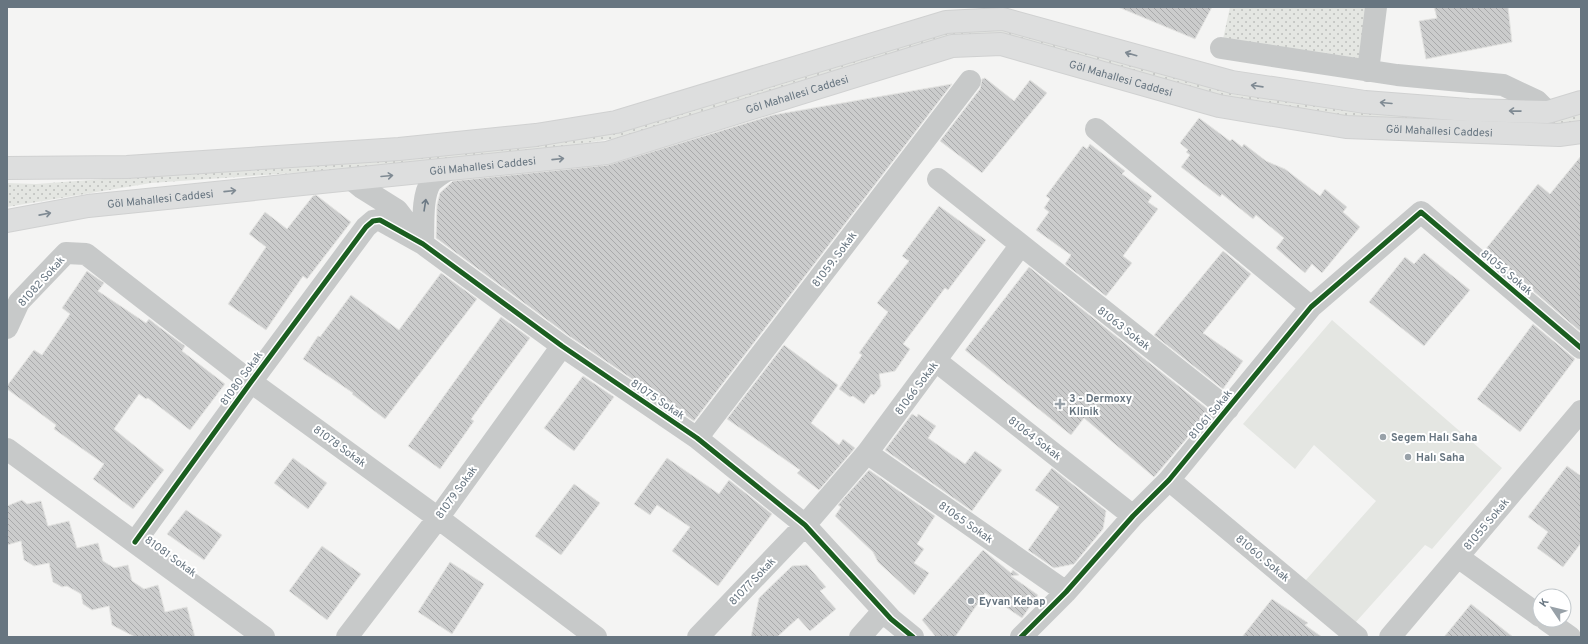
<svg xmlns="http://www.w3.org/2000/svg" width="1588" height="644" font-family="Overpass,sans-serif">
<defs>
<pattern id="grass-dots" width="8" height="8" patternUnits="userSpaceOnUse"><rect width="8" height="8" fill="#e4e6e2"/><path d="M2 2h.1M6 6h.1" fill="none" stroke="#bdbfbc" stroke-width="1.8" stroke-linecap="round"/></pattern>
<pattern id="building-back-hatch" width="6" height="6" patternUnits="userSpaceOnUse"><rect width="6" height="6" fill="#cbcccc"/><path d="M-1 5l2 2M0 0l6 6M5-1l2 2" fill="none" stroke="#a9aaab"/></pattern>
</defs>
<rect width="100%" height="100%" fill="#f4f4f3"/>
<path fill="url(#grass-dots)" d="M1230,7H1376L1368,71L1221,48Z
M965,28L1009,31L1214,85L1581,112V120L1550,128L1355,118L1209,95L1072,56L921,44L802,80L625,137L468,161L151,183L7,207V183L36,184L469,152Z"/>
<path fill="#e4e6e2" d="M1332,320L1502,468L1432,549L1425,545L1346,633L1297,590L1376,501L1314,445L1295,469L1243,424Z"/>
<path fill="url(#building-back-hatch)" stroke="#e4e4e2" d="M1118,7H1212L1195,39Z
M1434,7H1508L1512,42L1426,59L1419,21L1437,18Z
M985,78L1014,101L1030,80L1047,93L982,173L940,141L980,89L982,79Z
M952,84L694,421L569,336L436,238L437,205L440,193L453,181L608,165L773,115Z
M1199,118L1230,141L1232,139L1242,147L1244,144L1266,161L1285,169L1320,196L1325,189L1347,207L1343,212L1360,227L1322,273L1312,264L1305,273L1276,248L1284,238L1256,215L1253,219L1222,194L1220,197L1181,167L1190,155L1186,152L1188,150L1180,143Z
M1090,144L1125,171L1122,174L1152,196L1148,202L1158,209L1123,256L1132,263L1106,296L1065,264L1071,255L1036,230L1049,212L1044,208L1050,199L1046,196L1083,146L1087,149Z
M1581,156V332L1485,250L1538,184L1550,194Z
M316,195L351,222L307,279L303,276L266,330L228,304L266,247L249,234L265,212L287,229L313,196Z
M939,206L986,240L948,290L945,288L903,344L910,349L895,371L879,374L881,386L874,395L871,394L864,404L853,396L850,397L839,389L862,355L859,353L888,312L877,303L909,261L902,256Z
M1223,251L1251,274L1203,333L1243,361L1223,389L1154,335Z
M1424,253L1470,290L1424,346L1369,302L1405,257L1414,264Z
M1029,267L1210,411L1154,477L1084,418L1071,435L965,350Z
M87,271L104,283L98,291L146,323L149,319L159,327L185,346L182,351L225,384L190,430L148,398L146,399L139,394L114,429L164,470L133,509L93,479L104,464L54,429L56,425L7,389V386L34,350L42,355L70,314L62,308Z
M441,273L477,299L385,419L352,394L353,393L303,359L318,336L320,337L351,295L399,330Z
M501,317L530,338L471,419L474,421L440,469L408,446Z
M1533,324L1575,359L1520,432L1477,399Z
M784,345L838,385L811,423L839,445L843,439L855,448L819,490L797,473L800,470L727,419Z
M583,376L614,397L574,451L544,428Z
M912,414L917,417L918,414L936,426L928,438L965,464L975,451L1002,470L972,511L885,450Z
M293,458L327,483L308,509L274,483Z
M667,458L719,494L729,480L772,514L718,586L672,551L690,527L657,505L650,515L634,504Z
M1567,466L1581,476V543L1563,567L1537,548L1548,532L1528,517Z
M1052,468L1106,511L1103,529L1074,564L1054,568L1028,550L1059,507L1035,490Z
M869,470L935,516L917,544L924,549L914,563L929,573L914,595L878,562L873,552L835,516L841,507L838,505Z
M574,484L600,503L561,555L535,536Z
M22,500L27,504L41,501L48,526L69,521L77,548L98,543L103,561L114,568L128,565L132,581L144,589L158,585L165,612L187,607L195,637H135L112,625L109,606L92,610L83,604L81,594L67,586L62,587L53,582L49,563L34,566L24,560L21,541L7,545V506Z
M186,510L222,535L204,560L167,534Z
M322,546L361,574L327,620L289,591Z
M983,550L1011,573L1013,570L1019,575L1011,576L1038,595L1022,618L985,593L955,637H936L922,620Z
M450,562L484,584L452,634L418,612Z
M807,565L826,587L820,591L836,609L810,631L798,618L777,637H751L759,598L792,566Z
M1272,599L1308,623L1305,625L1322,637H1242Z
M1471,604L1513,637H1444Z"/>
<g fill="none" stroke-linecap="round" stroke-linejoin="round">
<g stroke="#d0d1d1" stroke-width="24">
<g id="major">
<path d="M7,168L127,167L399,149L536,135L616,122L946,22L1003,19L1232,82L1365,102L1468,110L1548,112L1581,102"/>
<path id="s1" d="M7,221L88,206L607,153L952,46L1001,44L1219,106L1346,127L1559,135L1581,132"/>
</g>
</g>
<path stroke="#c7c9c9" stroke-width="22" d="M1221,48L1397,75L1503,85L1537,101L1548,112
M1368,71L1376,7
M1096,129L1311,307
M351,179L362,188L397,210L417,236
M938,179L1228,409
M423,244C424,227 421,197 431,182C435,178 441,174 446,171
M7,328L19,302L66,253L86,254L251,382L438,518L596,637
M936,361L1133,516
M697,438L970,81
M7,449L264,637
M867,453L1066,592
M1169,480L1357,637
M135,542L251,382L366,227L373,221L380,220L423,244L562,346L697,438L805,525L891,619L913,637
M1458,557L1540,616
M1546,620L1570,637
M347,637L438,518L562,346
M698,637L805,525L867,453L1020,246
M860,637L883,611
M1021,637L1066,592L1133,516L1169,480L1311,307L1421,212L1581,348
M1390,637L1581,411"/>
<use href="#major" stroke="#dddede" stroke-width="22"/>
<g stroke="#fff" stroke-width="8">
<path id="cycleway" d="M135,542L251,382L366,227L373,221L380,220L423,244L562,346L697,438L805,525L891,619L913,637
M1021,637L1066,592L1133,516L1169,480L1311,307L1421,212L1581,348"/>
</g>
<use href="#cycleway" stroke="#1b5e20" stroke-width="5"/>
</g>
<defs><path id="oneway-shaft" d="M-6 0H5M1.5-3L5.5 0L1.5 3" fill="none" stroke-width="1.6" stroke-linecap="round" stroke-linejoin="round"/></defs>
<g stroke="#7f8a93">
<use href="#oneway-shaft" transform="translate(1131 54) rotate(-164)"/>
<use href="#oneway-shaft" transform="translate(1257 86) rotate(-172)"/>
<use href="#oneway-shaft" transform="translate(1386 103) rotate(-175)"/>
<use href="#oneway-shaft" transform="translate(1515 111) rotate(-179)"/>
<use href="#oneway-shaft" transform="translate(558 159) rotate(-6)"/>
<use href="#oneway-shaft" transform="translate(387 176) rotate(-5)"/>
<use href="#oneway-shaft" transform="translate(230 191) rotate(-6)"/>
<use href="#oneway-shaft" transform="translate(45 214) rotate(-11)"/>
</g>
<use stroke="#6c7984" href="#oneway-shaft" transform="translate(425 205) rotate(-81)"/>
<g fill="#98a1a8" stroke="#fff" stroke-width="1.5">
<path d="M1058 398h4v4h4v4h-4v4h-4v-4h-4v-4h4z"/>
<circle cx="1383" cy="437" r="4"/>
<circle cx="1408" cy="457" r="4"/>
<circle cx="971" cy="601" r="4"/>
</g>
<g text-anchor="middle" stroke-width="4" stroke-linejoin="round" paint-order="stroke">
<g font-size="11" fill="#677580" stroke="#fff">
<text dy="4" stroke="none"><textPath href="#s1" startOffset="1139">Göl Mahallesi Caddesi</textPath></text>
<text dy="4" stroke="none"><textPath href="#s1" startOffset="803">Göl Mahallesi Caddesi</textPath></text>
<text dy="4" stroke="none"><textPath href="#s1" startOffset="1463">Göl Mahallesi Caddesi</textPath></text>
<text dy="4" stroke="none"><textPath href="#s1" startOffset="479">Göl Mahallesi Caddesi</textPath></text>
<text dy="4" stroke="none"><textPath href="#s1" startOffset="155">Göl Mahallesi Caddesi</textPath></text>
<text transform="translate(834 259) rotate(-53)" y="4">81059. Sokak</text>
<text transform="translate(1507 272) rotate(40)" y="4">81056 Sokak</text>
<text transform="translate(41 281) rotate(-48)" y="4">81082 Sokak</text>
<text transform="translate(1124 328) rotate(38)" y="4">81063 Sokak</text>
<text transform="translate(241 378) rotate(-54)" y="4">81080 Sokak</text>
<text transform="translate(916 388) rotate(-53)" y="4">81066 Sokak</text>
<text transform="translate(658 399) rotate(34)" y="4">81075 Sokak</text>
<text transform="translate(1210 414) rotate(-50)" y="4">81061 Sokak</text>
<text transform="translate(1035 438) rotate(38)" y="4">81064 Sokak</text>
<text transform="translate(340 446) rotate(36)" y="4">81078 Sokak</text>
<text transform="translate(456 492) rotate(-54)" y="4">81079 Sokak</text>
<text transform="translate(966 522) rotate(35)" y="4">81065 Sokak</text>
<text transform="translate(1486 524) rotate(-50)" y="4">81055 Sokak</text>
<text transform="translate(171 556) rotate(36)" y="4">81081 Sokak</text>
<text transform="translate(1263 558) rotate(40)" y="4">81060. Sokak</text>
<text transform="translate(752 581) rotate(-46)" y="4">81077 Sokak</text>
</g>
<g font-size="11" font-weight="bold" fill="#677580" stroke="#fff" text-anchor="start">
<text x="1069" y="402">3 - Dermoxy<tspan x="1069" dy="13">Klinik</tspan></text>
<text x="1391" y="441">Segem Halı Saha</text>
<text x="1416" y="461">Halı Saha</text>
<text x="979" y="605">Eyvan Kebap</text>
</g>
</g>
<rect width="1588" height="644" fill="none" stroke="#677580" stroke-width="16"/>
<g transform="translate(1552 608) rotate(305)"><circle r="19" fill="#ffffff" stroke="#c2c8cc"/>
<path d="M0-3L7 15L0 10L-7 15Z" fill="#98a1a8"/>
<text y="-6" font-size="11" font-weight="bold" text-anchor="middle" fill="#677580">K</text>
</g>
</svg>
